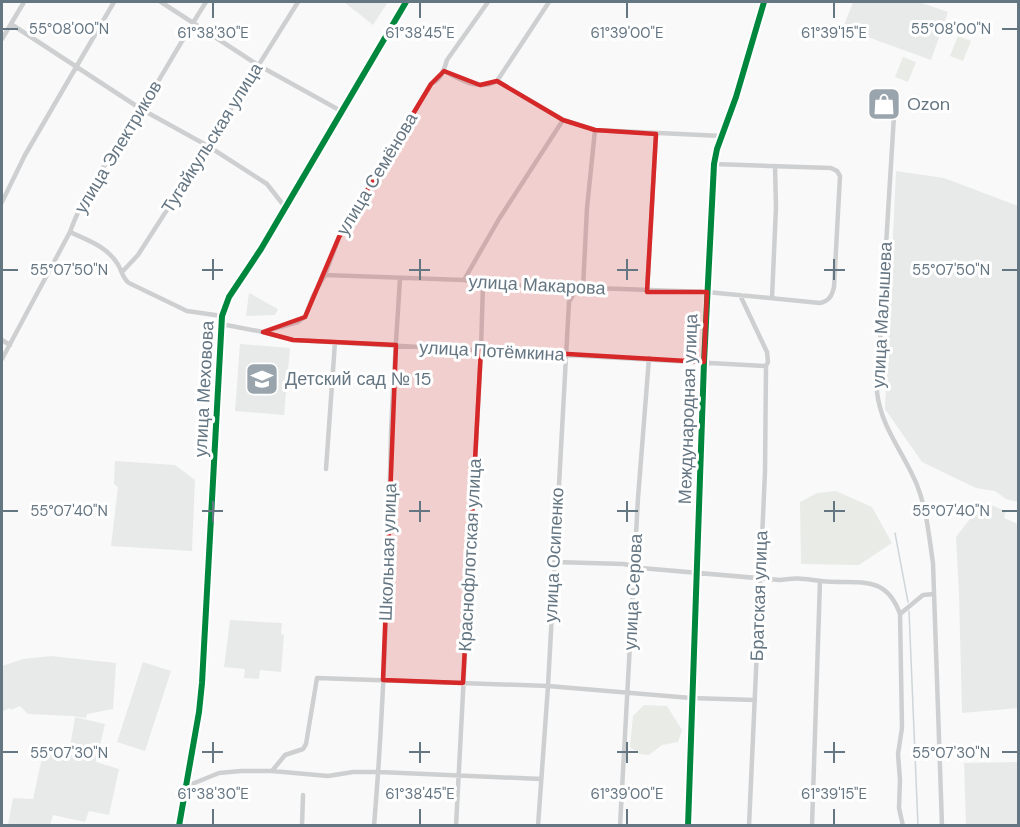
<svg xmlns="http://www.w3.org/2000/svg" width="1020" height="827" font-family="'DM Sans',sans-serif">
<rect width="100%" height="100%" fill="#f9f9f9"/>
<path fill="#e8e9e9" d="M344,2H388L373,25Z
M853,2H919L948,12L931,60L843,28Z
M896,171L944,178L1018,206V502L1006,499L995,491L976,488L922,462L885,409Z
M249,293L278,309L275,315L246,316Z
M240,344L290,348L284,415L235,411Z
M115,461L175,465L195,480L192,551L111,546L118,487L114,484Z
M983,502L1006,511L1004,518L1018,524V708L962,713L959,593L956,537Z
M230,620L282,623L281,634L284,635L281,672L260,670L259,679L244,678L245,669L224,667Z
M51,656L116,663L113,709L87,714L86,718L73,716L28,714L20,706L11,710L9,708L2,712V666L23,659Z
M143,662L171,671L145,751L117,742Z
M75,717L105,724L96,762L119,769L109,815L89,811L85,822L53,815L50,825H8L13,798L33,799L45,744L70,747Z
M1018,762V825H966L964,763Z"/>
<path fill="#e8ebe6" d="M958,36L971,41L963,61L950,56Z
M903,57L916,62L908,82L895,77Z
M836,491L872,507L892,543L859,565L801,564L800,502L817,493Z
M644,705L667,706L682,730L678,742L662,745L649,755L640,754L630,747L633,716Z"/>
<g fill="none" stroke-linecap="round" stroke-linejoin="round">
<path stroke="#ced6d9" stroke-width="1.5" d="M895,533L908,602
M909,611L918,826"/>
<g stroke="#d5d6d7" stroke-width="8">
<path id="secondary" d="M179,826L199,712L202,683L222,316L229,297L261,249L406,2"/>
</g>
<path stroke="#cecfd0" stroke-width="4.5" d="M161,2L258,65L341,111
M11,24L141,109L208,146L267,184L285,207
M2,39L24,2
M444,71C460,80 479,91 497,81
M497,81L563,120L595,130L722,136
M497,81L549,2
M895,99L877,392C881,428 904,453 917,485C927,510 929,537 933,563L942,826
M2,202L25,155L114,2
M70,232C87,240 106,246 117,263C122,270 122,278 129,283L187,311L222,316
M122,272L138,255L208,146L298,2
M325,275L464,280L483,284L707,292L820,303C829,301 832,296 834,287L840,176L837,171L831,168L714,164
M464,280L499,219L563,120
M583,288L587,208L595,130
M647,292L656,134
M740,295L767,352L768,362L766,366L765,472L749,826
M772,298L776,207L775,166
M221,324L263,332L293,340L766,366
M266,331L298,322L305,317L313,296L325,275L339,237L431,84C441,80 444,70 447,60L488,2
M2,340L10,345
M2,359L70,232C85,189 115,151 139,113C162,76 183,38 206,2
M326,469L335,342
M554,562L624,564L641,568L780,580C798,577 804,579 821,581C856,585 885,572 900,614
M272,771L285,755L303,749L306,744L317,678L548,686L691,698L755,700
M187,786L219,773L241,771H272L328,776L353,772H379L541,779
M302,826L303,795
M374,826C385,695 388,564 391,433C393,381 397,329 400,278
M456,826L481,349L483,284
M538,826L548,686L569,302L577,288
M620,826L638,498L649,358
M688,826L704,362L714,164L717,149L736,97L764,2
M812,826L820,581
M903,826L899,808L900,780L898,754L902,728L900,614L923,595L934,594"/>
<use href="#secondary" stroke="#e1e2e2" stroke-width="7"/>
<g stroke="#fff" stroke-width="10">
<path id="cycleway" d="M179,826L199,712L202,683L222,316L229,297L261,249L406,2
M688,826L704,362L714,164L717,149L736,97L764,2"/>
</g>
<use href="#cycleway" stroke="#00873e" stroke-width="6"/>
</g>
<path fill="#d62828" fill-opacity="0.2" stroke="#d62828" stroke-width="4.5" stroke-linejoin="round" d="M444,71L480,85L497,81L563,120L595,130L656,134L647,292H707L704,362L481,349L463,683L383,680L396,345L293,340L263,332L305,317L339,237L431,84Z"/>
<path fill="none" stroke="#657683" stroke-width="2" d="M213,3V18M420,3V18M627,3V18M834,3V18M3,29H18M1002,29H1017M213,259V280M420,259V280M627,259V280M834,259V280M3,270H18M202,270H223M409,270H430M617,270H638M824,270H845M1002,270H1017M213,501V522M420,501V522M627,501V522M834,501V522M3,511H18M202,511H223M409,511H430M617,511H638M824,511H845M1002,511H1017M213,742V763M420,742V763M627,742V763M834,742V763M3,752H18M202,752H223M409,752H430M617,752H638M824,752H845M1002,752H1017M213,809V824M420,809V824M627,809V824M834,809V824"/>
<defs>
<g id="shop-square" transform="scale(1.725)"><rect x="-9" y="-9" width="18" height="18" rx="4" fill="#99a4ac" stroke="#fff"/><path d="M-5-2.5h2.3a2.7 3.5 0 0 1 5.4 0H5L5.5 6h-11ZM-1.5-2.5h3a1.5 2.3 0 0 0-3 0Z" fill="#fff"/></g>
<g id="school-square" transform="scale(1.725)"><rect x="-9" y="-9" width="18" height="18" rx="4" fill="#99a4ac" stroke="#fff"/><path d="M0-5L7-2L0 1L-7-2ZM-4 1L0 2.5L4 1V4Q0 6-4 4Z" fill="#fff"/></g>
</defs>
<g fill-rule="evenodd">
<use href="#shop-square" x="884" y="104"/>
<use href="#school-square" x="262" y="379"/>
</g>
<g text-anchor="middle" stroke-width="6" stroke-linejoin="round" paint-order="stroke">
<g font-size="18" fill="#657683" stroke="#fff" text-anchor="start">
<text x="907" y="110">Ozon</text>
<text x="285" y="385">Детский сад № 15</text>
</g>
<g font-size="18" fill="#657683" stroke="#fff">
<text transform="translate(212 138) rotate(-58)" y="6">Тугайкульская улица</text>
<text transform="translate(118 147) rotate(-59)" y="6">улица Электриков</text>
<text transform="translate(377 174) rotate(-59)" y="6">улица Семёнова</text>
<text transform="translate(537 285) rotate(3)" y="6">улица Макарова</text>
<text transform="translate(882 315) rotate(-87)" y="6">улица Малышева</text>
<text transform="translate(492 351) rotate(3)" y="6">улица Потёмкина</text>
<text transform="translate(204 389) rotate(-87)" y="6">улица Меховова</text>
<text transform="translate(688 409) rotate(-88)" y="6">Международная улица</text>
<text transform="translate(388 552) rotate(-88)" y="6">Школьная улица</text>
<text transform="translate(470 555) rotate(-87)" y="6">Краснофлотская улица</text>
<text transform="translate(554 555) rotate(-87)" y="6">улица Осипенко</text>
<text transform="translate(633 592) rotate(-87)" y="6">улица Серова</text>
<text transform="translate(759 596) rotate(-88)" y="6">Братская улица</text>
</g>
</g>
<g font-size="15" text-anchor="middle" fill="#657683" stroke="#fff" stroke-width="6" stroke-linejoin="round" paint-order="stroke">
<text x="69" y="34">55°08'00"N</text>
<text x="951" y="34">55°08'00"N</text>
<text x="213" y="38">61°38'30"E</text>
<text x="420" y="38">61°38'45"E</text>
<text x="627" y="38">61°39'00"E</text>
<text x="834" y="38">61°39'15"E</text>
<text x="69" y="275">55°07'50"N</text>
<text x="951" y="275">55°07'50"N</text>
<text x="69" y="516">55°07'40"N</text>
<text x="951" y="516">55°07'40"N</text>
<text x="69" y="758">55°07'30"N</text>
<text x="951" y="758">55°07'30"N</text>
<text x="213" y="799">61°38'30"E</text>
<text x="420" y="799">61°38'45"E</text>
<text x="627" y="799">61°39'00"E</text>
<text x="834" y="799">61°39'15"E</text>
</g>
<rect width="1020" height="827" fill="none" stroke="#657683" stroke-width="6"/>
</svg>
